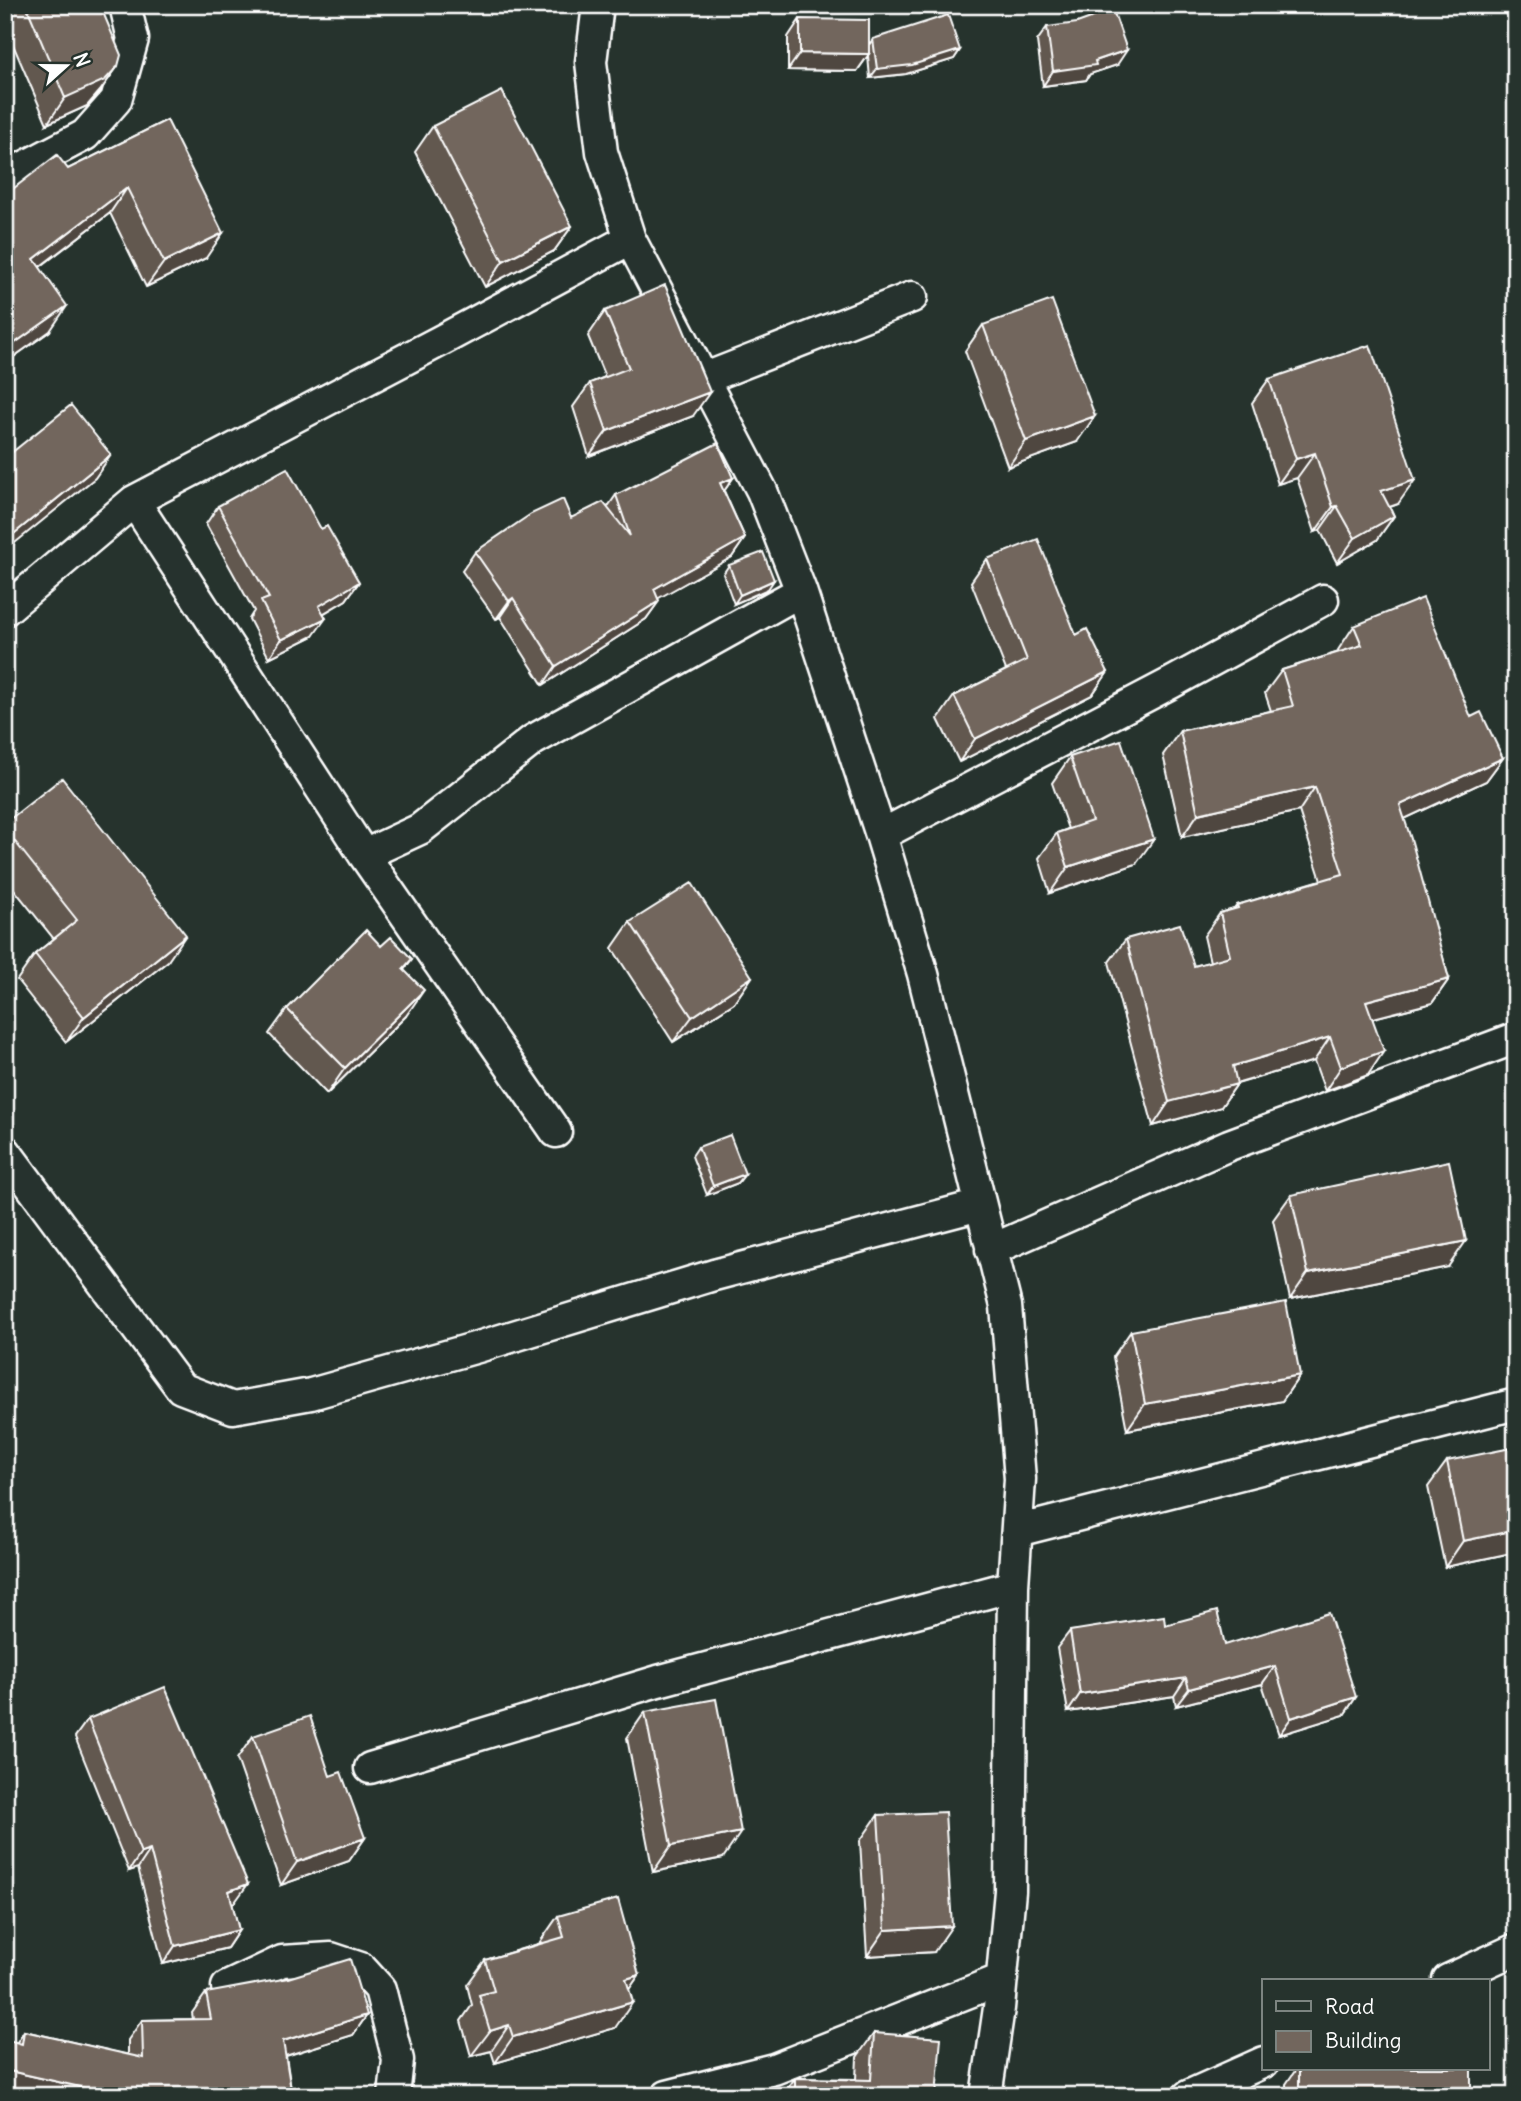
<svg xmlns="http://www.w3.org/2000/svg" width="1521" height="2101" font-family="Delius,sans-serif">
<rect width="100%" height="100%" fill="#26332d"/>
<filter id="ink" filterUnits="userSpaceOnUse"><feTurbulence type="fractalNoise" baseFrequency=".0143" numOctaves="2"/><feDisplacementMap in="SourceGraphic" scale="14" xChannelSelector="R" yChannelSelector="G"/><feConvolveMatrix kernelMatrix="1 2 1 2 8 2 1 2 1" color-interpolation-filters="sRGB"/></filter>
<g filter="url(#ink)">
<g fill="none" stroke-linecap="round" stroke-linejoin="round">
<g stroke="#fff" stroke-width="35">
<path id="minor" d="M598,5L591,62L602,152L630,239L762,491L801,591L881,835L923,974L1006,1306L1020,1479L1013,1586L1010,1891L999,2008L986,2096
M7,176L85,135L116,100L133,39L125,5
M703,379L912,297
M134,501L364,855L556,1132
M5,610L134,501L442,340L630,239
M881,835L1171,683L1323,600
M364,855L420,829L533,740L801,591
M5,1151L181,1388L233,1408L311,1394L478,1347L714,1275L980,1205
M991,1250L1229,1145L1516,1038
M1017,1531L1516,1404
M370,1768L658,1681L1013,1586
M1448,1980L1516,1949
M227,1987L282,1961L331,1958L361,1968L380,1989L398,2060L394,2096
M667,2096L774,2069L1002,1979
M1188,2096L1264,2062"/>
</g>
<use href="#minor" stroke="#26332d" stroke-width="30"/>
</g>
<path fill="#625850" stroke="#fff" stroke-width="2" d="M9,5H100L118,66L100,91L87,106L47,124L5,26V11Z
M800,19L869,45L873,39L960,50L954,59L906,74L870,78L868,56L857,71L788,70V37Z
M1047,27L1117,65L1090,74L1086,80L1043,86L1037,41Z
M167,120L206,258L146,287L110,213L40,267L50,331L5,363L68,169Z
M433,126L572,226L554,251L485,287L415,152Z
M605,311L693,416L589,456L573,407L590,383L605,377L588,336Z
M983,325L1077,442L1008,467L965,351Z
M1269,379L1398,504L1390,507L1394,516L1377,540L1337,563L1320,530L1315,532L1297,478L1278,484L1252,403Z
M733,478L724,491L745,538L732,557L658,598L659,601L646,619L543,685L500,617L496,619L462,571L475,552L571,518L607,508L616,495Z
M218,506L321,529L359,582L346,600L323,614L313,636L269,658L249,619L254,611L206,524Z
M987,559L1108,672L1092,695L959,762L938,719L954,696L1006,670L971,582Z
M729,565L768,589L734,604L723,574Z
M1354,626L1471,717L1503,758L1486,781L1404,819L1449,979L1432,1003L1373,1018L1368,1075L1325,1091L1314,1061L1237,1084L1221,1107L1153,1126L1109,962L1126,939L1194,966L1210,962L1204,936L1220,913L1234,909L1237,905L1321,880L1299,811L1182,837L1163,755L1180,731L1271,711L1265,693L1282,670L1339,652L1338,650Z
M1070,757L1136,864L1050,893L1039,858L1057,833L1068,829L1052,783Z
M5,823L168,961L66,1042L17,980L35,954L54,939L5,878Z
M630,922L752,977L734,1003L673,1042L612,948Z
M381,946L412,959L404,970L406,1016L327,1094L269,1034L287,1009Z
M698,1147L745,1174L738,1183L707,1195L692,1156Z
M1291,1195L1448,1267L1290,1299L1273,1220Z
M1131,1331L1300,1375L1282,1401L1127,1430L1113,1357Z
M1447,1461L1516,1552L1445,1567L1428,1487Z
M1165,1625L1225,1645L1356,1697L1344,1715L1279,1735L1262,1684L1176,1706L1174,1696L1068,1712L1057,1648L1070,1631Z
M645,1712L723,1858L653,1872L627,1738Z
M88,1719L235,1902L232,1903L239,1930L227,1948L163,1964L138,1868L129,1871L75,1737Z
M253,1736L330,1776L365,1838L349,1861L281,1885L237,1759Z
M878,1815L934,1952L867,1956L860,1841Z
M558,1916L639,1975L629,1989L615,2028L495,2063L491,2051L471,2056L461,2021L472,2005L467,1985L485,1960L541,1943L540,1942Z
M206,1993L367,2015L353,2035L286,2056L292,2096H18L17,2042L24,2031L128,2055V2040L142,2020L193,2019L192,2013Z
M874,2033L936,2096H738L739,2094L783,2095L795,2078L856,2079L857,2057Z
M1297,2068H1471V2096H1286V2084Z"/>
<path fill="#504741" stroke="#fff" stroke-width="2" d="M960,50L954,59L906,74L870,78L877,69Z
M1127,50L1117,65L1090,74L1086,80L1043,86L1053,71L1095,61Z
M800,53L869,54L857,71L788,70Z
M118,66L100,91L87,106L47,124L65,98Z
M127,188L110,213L17,284L34,259Z
M572,226L554,251L485,287L503,261Z
M223,233L206,258L146,287L164,262Z
M67,306L50,331L5,363V350Z
M710,392L693,416L589,456L607,431Z
M1095,416L1077,442L1008,467L1026,441Z
M1315,453L1297,478L1278,484L1296,459Z
M111,455L95,478L5,551V541Z
M733,478L720,497V483Z
M1415,480L1398,504L1364,516L1381,491Z
M1337,506L1320,530L1315,532L1333,507Z
M1394,516L1377,540L1337,563L1355,538Z
M745,538L732,557L641,608L654,589Z
M774,580L768,589L734,604L740,595Z
M359,582L346,600L307,623L319,606Z
M513,598L500,617L496,619L509,601Z
M659,601L646,619L543,685L556,666Z
M326,618L313,636L269,658L281,640Z
M1108,672L1092,695L959,762L975,739Z
M1503,758L1486,781L1383,829L1400,805Z
M1315,787L1299,811L1182,837L1198,814Z
M1154,839L1136,864L1050,893L1068,867Z
M186,935L168,961L66,1042L84,1017Z
M752,977L734,1003L673,1042L692,1017Z
M1449,979L1432,1003L1350,1024L1366,1001Z
M424,990L406,1016L327,1094L345,1068Z
M1330,1037L1314,1061L1229,1086L1237,1084L1221,1107L1153,1126L1169,1102L1233,1066Z
M1384,1051L1368,1075L1325,1091L1341,1067Z
M745,1174L738,1183L707,1195L713,1186Z
M1466,1241L1448,1267L1290,1299L1308,1273Z
M1300,1375L1282,1401L1127,1430L1145,1404Z
M1516,1530V1552L1445,1567L1463,1541Z
M1275,1666L1262,1684L1176,1706L1189,1689Z
M1186,1678L1174,1696L1068,1712L1080,1694Z
M1356,1697L1344,1715L1279,1735L1291,1718Z
M741,1832L723,1858L653,1872L671,1846Z
M365,1838L349,1861L281,1885L297,1862Z
M150,1850L138,1868L129,1871L141,1853Z
M248,1884L235,1902L217,1908L229,1891Z
M952,1926L934,1952L867,1956L885,1930Z
M239,1930L227,1948L163,1964L175,1946Z
M639,1975L621,2001L626,1979Z
M633,2002L615,2028L495,2063L513,2037Z
M367,2015L353,2035L269,2061L283,2041Z
M509,2025L491,2051L471,2056L490,2031Z
M5,2070L116,2095L115,2096H18L5,2093Z"/>
<path fill="#72665d" stroke="#fff" stroke-width="2" d="M26,5H100L121,55L118,66L105,80L65,98Z
M1113,10L1127,50L1095,61L1096,65L1053,71L1047,27L1077,23Z
M948,15L960,50L912,65L877,69L873,39Z
M800,19L869,20V54L800,53Z
M502,91L572,226L503,261L433,126Z
M167,120L223,233L164,262L127,188L34,259L67,306L5,350V195L57,155L68,169Z
M665,285L710,392L607,431L590,383L629,368L605,311Z
M1052,300L1095,416L1026,441L983,325Z
M1370,345L1415,480L1381,491L1394,516L1355,538L1337,506L1333,507L1315,453L1296,459L1269,379Z
M71,405L111,455L5,541V458Z
M718,443L733,478L720,483L745,538L654,589L659,601L556,666L513,598L509,601L475,552L531,514L563,499L571,518L603,502L630,536L616,495Z
M287,468L321,529L327,526L359,582L319,606L326,618L281,640L261,601L269,598L218,506Z
M1038,539L1076,635L1087,629L1108,672L975,739L954,696L1027,660L987,559Z
M763,552L774,580L740,595L729,565Z
M1423,598L1471,717L1481,712L1503,758L1400,805L1412,842L1449,979L1366,1001L1384,1051L1341,1067L1330,1037L1233,1066L1237,1084L1169,1102L1126,939L1180,924L1194,966L1230,956L1220,913L1238,908L1237,905L1343,874L1315,787L1198,814L1180,731L1293,706L1282,670L1362,645L1354,626Z
M1121,740L1154,839L1068,867L1057,833L1092,821L1070,757Z
M62,778L186,935L84,1017L35,954L77,920L5,829V823Z
M692,883L752,977L692,1017L630,922Z
M366,930L381,946L391,937L412,959L403,969L424,990L345,1068L287,1009Z
M730,1135L745,1174L713,1186L698,1147Z
M1449,1161L1466,1241L1308,1273L1291,1195Z
M1286,1302L1300,1375L1145,1404L1131,1331Z
M1516,1447V1530L1463,1541L1447,1461Z
M1217,1611L1225,1645L1329,1613L1356,1697L1291,1718L1275,1666L1189,1689L1186,1678L1080,1694L1070,1631L1164,1616L1165,1625Z
M165,1687L248,1884L229,1891L239,1930L175,1946L150,1850L141,1853L88,1719Z
M716,1699L741,1832L671,1846L645,1712Z
M310,1716L330,1776L341,1772L365,1838L297,1862L253,1736Z
M945,1812L952,1926L885,1930L878,1815Z
M618,1899L639,1975L626,1979L633,2002L513,2037L509,2025L490,2031L479,1995L494,1991L485,1960L564,1937L558,1916Z
M350,1959L367,2015L283,2041L292,2096H116V2095L5,2070V2039L22,2044L24,2031L143,2058L142,2020L211,2019L206,1993L288,1978Z
M874,2033L941,2038L936,2096H739V2094L795,2095V2078L871,2080Z
M1299,2068H1471V2096H1299Z"/>
</g>
<rect width="1521" height="2101" fill="none" stroke="#26332d" stroke-width="28"/>
<rect x="14" y="14" width="1493" height="2073" fill="none" stroke="#fff" stroke-width="2.5" filter="url(#ink)"/>
<rect x="1262" y="1979" width="228" height="91" fill="#26332d" stroke="#7d8581" stroke-width="2"/>
<rect x="1276" y="2001" width="35" height="10" fill="#26332d" stroke="#7d8581" stroke-width="2"/>
<text x="1325" y="2014" font-size="21" fill="#ffffff">Road</text>
<rect x="1276" y="2031" width="35" height="21" fill="#72665d" stroke="#7d8581" stroke-width="2"/>
<text x="1325" y="2048" font-size="21" fill="#ffffff">Building</text>
<g transform="translate(66 66) rotate(69)" stroke="#26332d" stroke-width="5" paint-order="stroke">
<path d="M0-5L12 26L0 18L-12 26Z" fill="#ffffff"/>
<text y="-10" font-size="19" font-weight="bold" text-anchor="middle" fill="#ffffff">N</text>
</g>
</svg>
